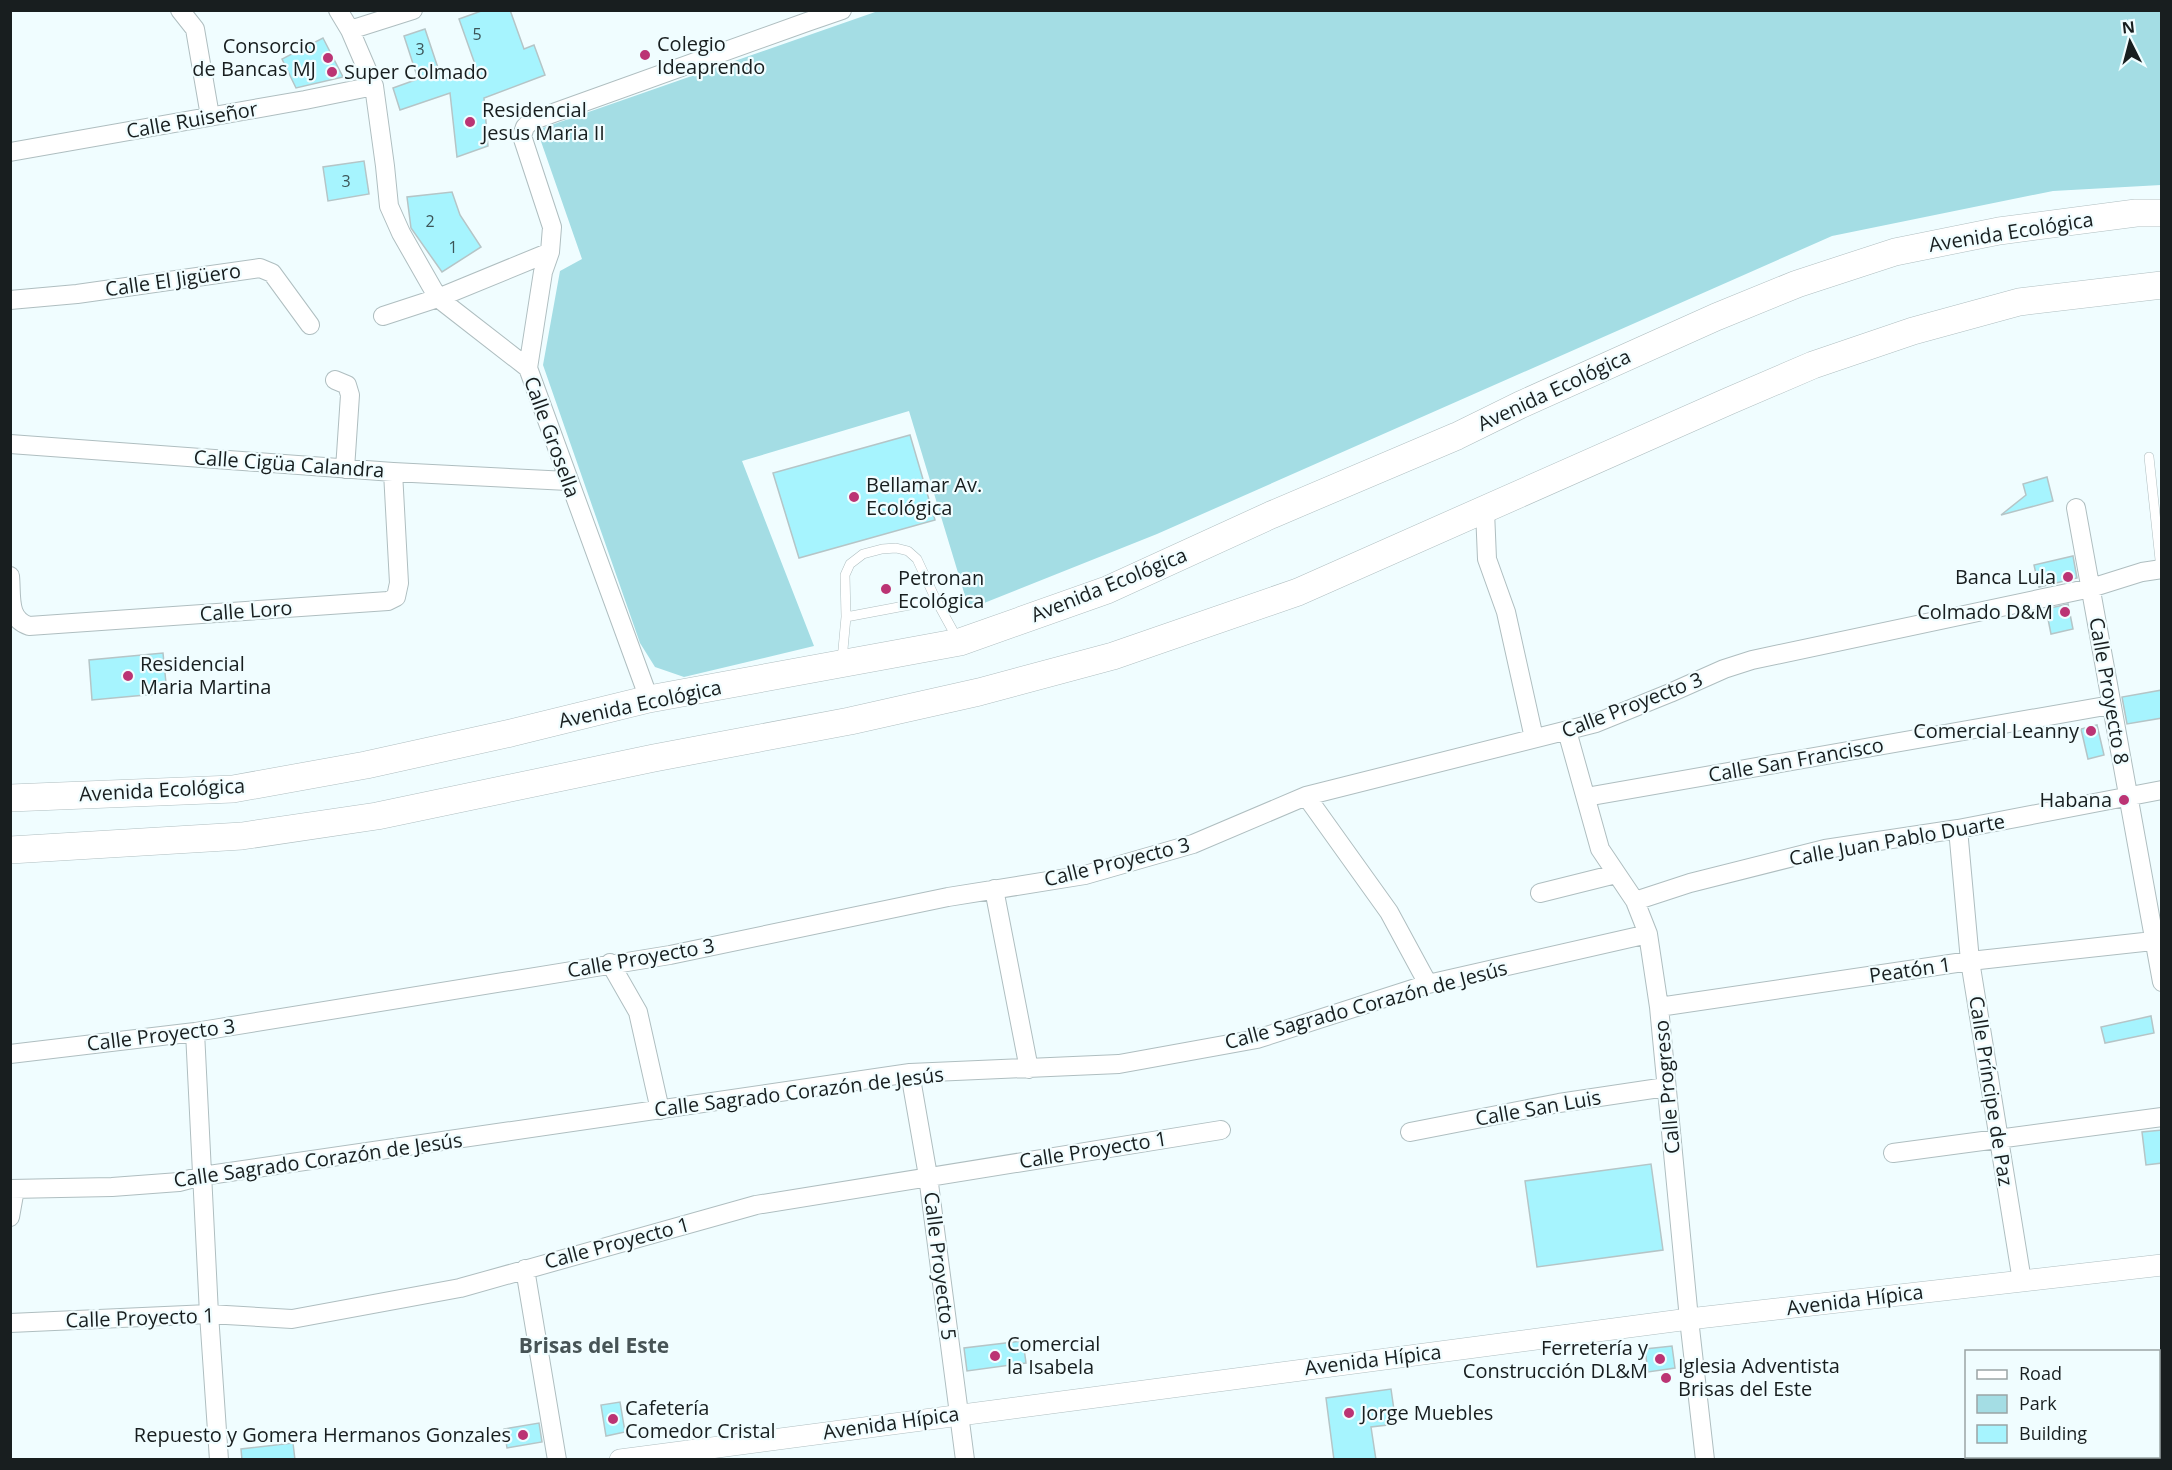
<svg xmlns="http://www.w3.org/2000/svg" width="2172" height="1470" font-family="'Open Sans',sans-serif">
<rect width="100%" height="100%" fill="#f0fdff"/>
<path fill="#a4dde4" d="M878,11H2161V185L2053,191L1832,236L1157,534L969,609L909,411L742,461L814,646L684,677L655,667L640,643L543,365L560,271L582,259L537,130Z"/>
<path fill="#a6f4fe" stroke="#b5c5c7" stroke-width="1.5" d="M484,10H510L524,49L534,45L545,75L484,98L488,146L457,157L450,93L400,110L393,88L418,79L404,36L425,29L442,80L476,67L459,19Z
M323,38L343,77L296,88L282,59Z
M364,161L369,194L328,201L323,167Z
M452,192L460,215L481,247L442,272L411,228L407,197Z
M910,435L935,520L799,558L773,473Z
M2047,477L2053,501L2001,515L2026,495L2023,484Z
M2073,556L2077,578L2039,587L2034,565Z
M2068,604L2073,629L2051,634L2046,609Z
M163,653L167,693L92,700L89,660Z
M2162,690V718L2127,724L2122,697Z
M2097,725L2104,755L2088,759L2081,729Z
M2151,1016L2154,1033L2105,1043L2101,1027Z
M2162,1130V1163L2146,1165L2142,1132Z
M1651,1164L1663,1250L1537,1267L1525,1181Z
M1023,1341L1026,1363L967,1371L964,1348Z
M1672,1346L1675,1368L1648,1372L1645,1349Z
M1391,1389L1396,1424L1371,1427L1376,1460H1334L1326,1398Z
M620,1402L625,1432L606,1436L601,1405Z
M539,1423L542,1442L507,1448L504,1429Z
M293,1443L295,1460H242L241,1449Z"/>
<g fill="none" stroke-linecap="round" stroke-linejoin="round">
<g stroke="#afbec0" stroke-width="10">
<path id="service" d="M2149,457L2161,569
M846,617L936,600
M842,660L846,617L845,575L850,564L863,554L882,549L896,548L908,551L917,559L936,600L958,640"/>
</g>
<g stroke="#afbec0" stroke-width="20">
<path id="minor" d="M180,10L195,29L210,116
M338,10L350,30L374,86L385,166L389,206L401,233L438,298L528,368L649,699
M350,30L413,10
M10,152L305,100L374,86
M10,300L77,294L260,268L272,273L310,325
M383,316L438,298L550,252
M528,368L543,272L550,252L552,227L522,136L525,127L531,121L807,22L842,10
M335,380L347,385L350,395L345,469
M10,444L393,472L568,481
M2076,508L2162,982
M1485,511L1487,559L1506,612L1534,738
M10,576C12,596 7,619 29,626L388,601L396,597L399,583L393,472
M1567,731L1600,849L1635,901L1648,934L1659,1007L1689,1319L1705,1460
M1306,796L1389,912L1428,984
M1586,797L2111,705
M1958,829L1970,961L2022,1281
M994,889L1029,1069
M1540,893L1616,874
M1635,901L1690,883L1825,849L1958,829L2162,790
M610,963L638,1012L660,1110
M1659,1007L1970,961L2162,940
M195,1032L209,1314L219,1460
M10,1054L195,1032L670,955L948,897L1085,875L1193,844L1306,796L1596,723L1670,693L1724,669L1752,660L2091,588L2142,572L2162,569
M910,1073L928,1176L965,1460
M1410,1132L1559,1103L1666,1087
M1893,1153L2162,1117
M10,1189L112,1187L179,1182L202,1176L910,1073L1119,1064L1257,1039L1428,984L1648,934
M10,1217L15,1189
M525,1269L557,1460
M10,1323L209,1314L292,1319L460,1288L756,1205L1221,1130"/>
</g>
<g stroke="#afbec0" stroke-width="22">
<path id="tertiary" d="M620,1460L1689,1319L2162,1265"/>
</g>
<g stroke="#afbec0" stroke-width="28">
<path id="primary" d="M10,798L233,789L366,765L511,733L649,699L960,642L1107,590L1271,515L1457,436L1520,405L1716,317L1797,284L1895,252L1999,231L2136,213H2162
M10,850L242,836L377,816L654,758L850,721L979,692L1113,656L1298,592L1729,401L1813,365L1913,331L2019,302L2162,285"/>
</g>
<use href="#service" stroke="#fff" stroke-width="9"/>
<use href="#minor" stroke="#fff" stroke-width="18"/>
<use href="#tertiary" stroke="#fff" stroke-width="21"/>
<use href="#primary" stroke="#fff" stroke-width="27"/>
</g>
<g fill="#bb3474" stroke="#f0fdff" stroke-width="2">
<circle cx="645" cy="55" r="6"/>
<circle cx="328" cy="58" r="6"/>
<circle cx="332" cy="72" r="6"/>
<circle cx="470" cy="122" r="6"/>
<circle cx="854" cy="497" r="6"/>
<circle cx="2068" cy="577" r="6"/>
<circle cx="886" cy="589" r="6"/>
<circle cx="2065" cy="612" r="6"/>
<circle cx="128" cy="676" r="6"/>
<circle cx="2091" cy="731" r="6"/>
<circle cx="2124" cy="800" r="6"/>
<circle cx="995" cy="1356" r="6"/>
<circle cx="1660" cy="1359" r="6"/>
<circle cx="1666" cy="1378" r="6"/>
<circle cx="1349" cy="1413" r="6"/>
<circle cx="613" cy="1419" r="6"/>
<circle cx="523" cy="1435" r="6"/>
</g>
<g text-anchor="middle" stroke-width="4.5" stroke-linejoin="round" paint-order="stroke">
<g font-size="16" fill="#3c5457">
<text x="477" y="40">5</text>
<text x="420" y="55">3</text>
<text x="346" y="187">3</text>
<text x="430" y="227">2</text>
<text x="453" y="253">1</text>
</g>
<g font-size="20" fill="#181e1f" stroke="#f0fdff" text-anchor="start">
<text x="657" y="51">Colegio<tspan x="657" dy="23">Ideaprendo</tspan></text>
<text x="316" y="53" text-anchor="end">Consorcio<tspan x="316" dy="23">de Bancas MJ</tspan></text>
<text x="344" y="79">Super Colmado</text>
<text x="482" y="117">Residencial<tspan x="482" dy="23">Jesus Maria II</tspan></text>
<text x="866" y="492">Bellamar Av.<tspan x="866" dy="23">Ecológica</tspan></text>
<text x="2056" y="584" text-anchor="end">Banca Lula</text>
<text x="898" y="585">Petronan<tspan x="898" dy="23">Ecológica</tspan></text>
<text x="2053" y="619" text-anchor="end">Colmado D&amp;M</text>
<text x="140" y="671">Residencial<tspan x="140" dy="23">Maria Martina</tspan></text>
<text x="2079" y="738" text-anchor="end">Comercial Leanny</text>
<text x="2112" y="807" text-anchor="end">Habana</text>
<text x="1007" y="1351">Comercial<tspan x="1007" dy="23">la Isabela</tspan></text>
<text x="1648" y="1355" text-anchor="end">Ferretería y<tspan x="1648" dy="23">Construcción DL&amp;M</tspan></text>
<text x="1678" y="1373">Iglesia Adventista<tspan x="1678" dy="23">Brisas del Este</tspan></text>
<text x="625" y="1415">Cafetería<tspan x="625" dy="23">Comedor Cristal</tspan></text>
<text x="1361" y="1420">Jorge Muebles</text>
<text x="511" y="1442" text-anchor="end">Repuesto y Gomera Hermanos Gonzales</text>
</g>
<g font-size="20" fill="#181e1f" stroke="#f0fdff">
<text transform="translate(192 120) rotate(-10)" y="7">Calle Ruiseñor</text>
<text transform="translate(2011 232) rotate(-9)" y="7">Avenida Ecológica</text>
<text transform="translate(173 280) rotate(-8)" y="7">Calle El Jigüero</text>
<text transform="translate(1554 390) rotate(-25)" y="7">Avenida Ecológica</text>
<text transform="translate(552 437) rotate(70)" y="7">Calle Grosella</text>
<text transform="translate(289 464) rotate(4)" y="7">Calle Cigüa Calandra</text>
<text transform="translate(1109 585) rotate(-22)" y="7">Avenida Ecológica</text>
<text transform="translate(246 611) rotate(-4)" y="7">Calle Loro</text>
<text transform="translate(2109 691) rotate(80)" y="7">Calle Proyecto 8</text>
<text transform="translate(640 704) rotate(-12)" y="7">Avenida Ecológica</text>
<text transform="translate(1632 705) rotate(-21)" y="7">Calle Proyecto 3</text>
<text transform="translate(1796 760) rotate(-10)" y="7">Calle San Francisco</text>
<text transform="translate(162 790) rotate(-3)" y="7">Avenida Ecológica</text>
<text transform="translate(1897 840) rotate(-10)" y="7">Calle Juan Pablo Duarte</text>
<text transform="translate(1117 862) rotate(-14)" y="7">Calle Proyecto 3</text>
<text transform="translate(641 958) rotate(-10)" y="7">Calle Proyecto 3</text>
<text transform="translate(1910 970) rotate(-8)" y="7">Peatón 1</text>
<text transform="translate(1366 1005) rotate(-15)" y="7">Calle Sagrado Corazón de Jesús</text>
<text transform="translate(161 1035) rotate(-7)" y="7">Calle Proyecto 3</text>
<text transform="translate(1667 1087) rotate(-95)" y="7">Calle Progreso</text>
<text transform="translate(1991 1091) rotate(81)" y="7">Calle Príncipe de Paz</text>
<text transform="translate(799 1092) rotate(-7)" y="7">Calle Sagrado Corazón de Jesús</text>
<text transform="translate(1538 1108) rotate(-10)" y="7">Calle San Luis</text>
<text transform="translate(1093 1150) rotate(-9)" y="7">Calle Proyecto 1</text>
<text transform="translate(318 1160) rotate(-8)" y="7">Calle Sagrado Corazón de Jesús</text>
<text transform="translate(617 1243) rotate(-15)" y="7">Calle Proyecto 1</text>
<text transform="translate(940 1266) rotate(83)" y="7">Calle Proyecto 5</text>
<text transform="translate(1855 1300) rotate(-7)" y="7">Avenida Hípica</text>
<text transform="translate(140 1318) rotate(-2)" y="7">Calle Proyecto 1</text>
<text transform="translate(1373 1360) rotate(-7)" y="7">Avenida Hípica</text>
<text transform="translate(891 1423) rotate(-8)" y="7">Avenida Hípica</text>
</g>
<g font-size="21" font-weight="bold" fill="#475456" stroke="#f0fdff">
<text x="594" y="1353">Brisas del Este</text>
</g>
</g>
<rect width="2172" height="1470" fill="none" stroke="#181e1f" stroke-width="24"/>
<rect x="1965" y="1350" width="195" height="108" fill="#f0fdff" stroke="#9aa4a5" stroke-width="1.5"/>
<rect x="1977" y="1370" width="30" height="9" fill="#ffffff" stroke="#9aa4a5" stroke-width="1.5"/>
<text x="2019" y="1380" font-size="18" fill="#181e1f">Road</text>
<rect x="1977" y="1395" width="30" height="18" fill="#a4dde4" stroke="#9aa4a5" stroke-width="1.5"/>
<text x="2019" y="1410" font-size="18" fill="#181e1f">Park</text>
<rect x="1977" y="1425" width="30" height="18" fill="#a6f4fe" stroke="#9aa4a5" stroke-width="1.5"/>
<text x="2019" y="1440" font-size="18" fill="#181e1f">Building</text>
<g transform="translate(2130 42) rotate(354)" stroke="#f0fdff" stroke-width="4.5" paint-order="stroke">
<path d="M0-4.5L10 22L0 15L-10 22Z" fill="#181e1f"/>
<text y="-9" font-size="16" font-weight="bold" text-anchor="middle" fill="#181e1f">N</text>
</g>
</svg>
